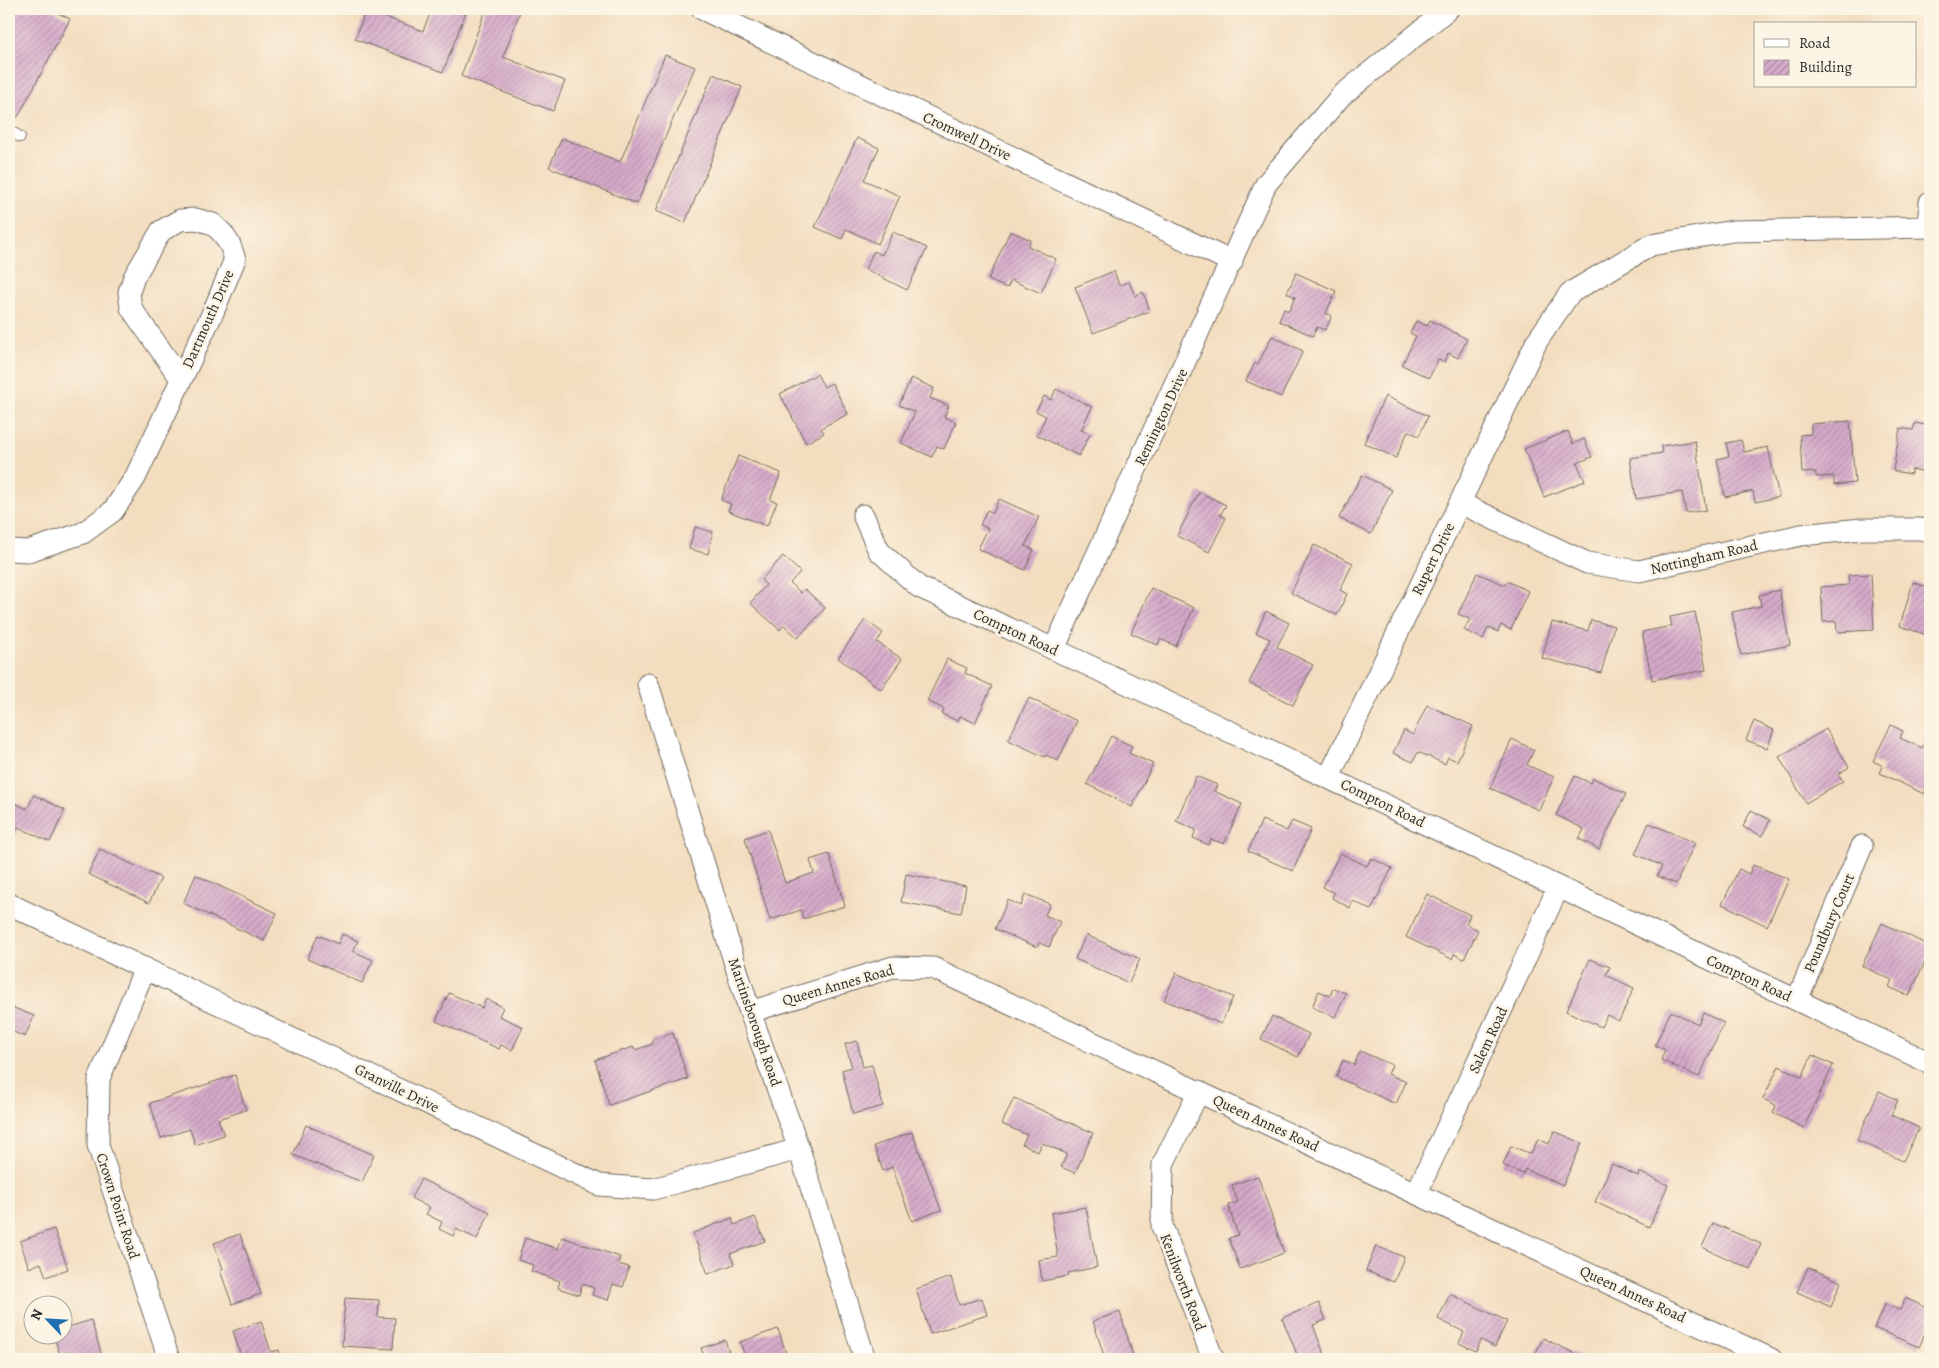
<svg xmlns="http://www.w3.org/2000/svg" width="1939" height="1368" font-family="Alegreya,serif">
<defs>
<pattern id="building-hatch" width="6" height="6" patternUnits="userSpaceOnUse" patternTransform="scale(1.25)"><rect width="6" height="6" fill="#d6aaca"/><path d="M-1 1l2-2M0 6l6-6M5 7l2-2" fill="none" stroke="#ae8ba4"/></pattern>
</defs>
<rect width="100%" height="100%" fill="#fcf5e5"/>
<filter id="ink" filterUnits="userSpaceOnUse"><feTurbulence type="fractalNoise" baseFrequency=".02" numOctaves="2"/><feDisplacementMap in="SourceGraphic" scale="10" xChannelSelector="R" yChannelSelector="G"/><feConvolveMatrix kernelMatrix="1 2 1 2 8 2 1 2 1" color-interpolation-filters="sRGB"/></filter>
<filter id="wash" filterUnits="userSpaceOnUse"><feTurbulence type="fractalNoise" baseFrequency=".0096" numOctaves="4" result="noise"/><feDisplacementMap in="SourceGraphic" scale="20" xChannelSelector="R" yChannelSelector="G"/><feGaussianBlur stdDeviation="1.12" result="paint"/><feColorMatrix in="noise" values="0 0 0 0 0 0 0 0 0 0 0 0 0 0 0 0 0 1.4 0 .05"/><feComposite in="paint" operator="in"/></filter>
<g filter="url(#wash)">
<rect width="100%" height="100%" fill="#f3ddbf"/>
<g id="blocks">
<path fill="url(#building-hatch)" d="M10,9H50L70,19L18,117L9,113Z
M432,9H467L443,72L355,39L366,10L423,31Z
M486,9H521L503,57L565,81L553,111L461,76Z
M665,55L695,67L637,204L549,167L562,138L620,162Z
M713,74L742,87L685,223L656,211Z
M857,138L879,148L864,180L900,196L878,244L846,229L842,239L815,227Z
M1010,231L1031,240L1028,246L1056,259L1041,293L1011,280L1007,288L988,280Z
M893,232L927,248L907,290L865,269L874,251L882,255Z
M1114,271L1119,285L1129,282L1135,296L1143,292L1150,311L1093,333L1075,287Z
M1296,273L1336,291L1326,313L1332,316L1325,330L1317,327L1313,336L1279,321L1284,309L1289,311L1295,297L1287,293Z
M1430,320L1467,339L1458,358L1448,353L1444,362L1438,360L1429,378L1402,365L1416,336L1410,333L1416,321L1427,326Z
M1272,336L1303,351L1281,397L1246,381L1255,363L1258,364Z
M817,374L824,387L832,383L848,414L821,428L824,433L806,443L780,394Z
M911,378L934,388L930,398L949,406L944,417L956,422L944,449L937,446L932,457L901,443L915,412L899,405Z
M1056,389L1092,407L1081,430L1090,434L1079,456L1037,435L1046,416L1036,411L1044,396L1051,400Z
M1385,396L1428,416L1419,436L1408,431L1396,458L1364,443Z
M1850,421L1855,483L1834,485V476L1816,477V472L1802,473L1800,435L1811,434V424Z
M1915,423L1930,426V485L1924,484L1926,472L1911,469V474L1893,471L1900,428L1913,430Z
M1568,431L1573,444L1584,439L1592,457L1577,463L1585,481L1544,497L1524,449Z
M1741,440L1744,452L1768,447L1779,497L1755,502L1753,491L1725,497L1717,459L1729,456L1726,443Z
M1695,441L1706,510L1686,513L1682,492L1636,499L1630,458L1662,453L1661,446Z
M738,456L781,473L770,500L777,502L767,526L728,511L731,504L721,500Z
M1362,475L1392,490L1371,534L1339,518Z
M1199,492L1226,505L1220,515L1226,518L1209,552L1177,536Z
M999,499L1039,517L1025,546L1034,550L1025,570L978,549L988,528L980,525L987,510L993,513Z
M695,527L713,532L708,554L689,549Z
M1314,545L1353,563L1340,590L1347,594L1337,615L1291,593Z
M783,556L800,572L790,583L801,593L805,589L825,608L798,638L784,625L780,630L750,603L766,585L761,580Z
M1477,573L1505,585L1507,581L1528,591L1511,630L1501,625L1498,632L1488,627L1483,639L1464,630L1470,619L1458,614Z
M1871,574L1874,630L1837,632L1836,621L1823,622L1821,587L1849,585L1848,575Z
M1913,582L1930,588V636L1900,626Z
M1151,588L1194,608L1176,646L1160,639L1158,645L1131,633Z
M1779,590L1790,645L1741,655L1732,612L1761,606L1759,595Z
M1266,611L1289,623L1277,647L1313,665L1293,705L1249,683L1270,639L1256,633Z
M1695,612L1706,670L1652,680L1642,632L1672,626L1670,617Z
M865,620L883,633L877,642L902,659L881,689L838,658Z
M1591,620L1614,626L1601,673L1542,658L1552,622L1588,631Z
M947,659L967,668L965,673L992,686L975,723L960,716L958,721L942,714L944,709L927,701Z
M1029,698L1077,721L1058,761L1046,755L1045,757L1008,740Z
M1427,705L1473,726L1457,761L1448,757L1445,764L1418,752L1413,762L1393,753L1404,730L1413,735Z
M1754,721L1774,730L1767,748L1746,740Z
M1891,725L1903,731L1900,738L1922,748L1925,741L1930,743V782L1924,794L1880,773L1883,766L1873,761Z
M1826,729L1849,767L1838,774L1843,781L1806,803L1779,757Z
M1111,736L1132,746L1129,753L1153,764L1132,807L1087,784Z
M1512,739L1534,750L1527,765L1554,777L1539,810L1490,788Z
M1196,776L1217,785L1214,791L1242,804L1224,844L1211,839L1208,845L1193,838L1196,830L1176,821Z
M1575,776L1591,783L1593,778L1626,794L1599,849L1579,839L1584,829L1556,815Z
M34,795L65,810L50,842L18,827L15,834L9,831V800L27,809Z
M1751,810L1770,820L1762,836L1743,827Z
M1262,820L1287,831L1292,821L1311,829L1293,871L1248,851Z
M1649,823L1695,843L1676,884L1657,876L1662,866L1635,854Z
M768,830L785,883L814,873L810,860L829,854L845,906L803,919L801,910L770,920L745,838Z
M100,849L161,878L149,903L88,874Z
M1340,853L1367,866L1371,858L1392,868L1371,910L1353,901L1350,908L1332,898L1334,893L1323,887Z
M1753,865L1789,879L1767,926L1722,904L1739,869L1749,874Z
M906,874L966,886L961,913L901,902Z
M196,875L277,913L264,941L183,903Z
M1025,894L1050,904L1045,915L1060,922L1049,947L1039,943L1037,947L995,929L1008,900L1021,906Z
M1427,894L1470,915L1466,924L1478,930L1464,959L1454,954L1452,959L1406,937Z
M1882,923L1930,946V951L1909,996L1889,987L1892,980L1862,966Z
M342,934L358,941L353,951L373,960L362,983L307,959L318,935L338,944Z
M1086,935L1140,959L1129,983L1075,959Z
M1590,959L1610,967L1606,975L1634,988L1619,1021L1607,1015L1601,1027L1566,1011Z
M1176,973L1233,997L1221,1024L1164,1000Z
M1333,988L1346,993L1335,1017L1312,1007L1319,991L1330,996Z
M449,993L482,1008L486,999L503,1007L499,1016L523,1027L512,1050L501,1045L499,1049L436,1021Z
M9,1006L34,1016L25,1037L9,1030Z
M1671,1011L1698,1024L1703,1013L1724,1023L1699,1077L1661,1060L1665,1050L1655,1045Z
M1272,1016L1309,1034L1298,1057L1261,1039Z
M673,1033L688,1079L609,1105L595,1060L633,1047L635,1050L653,1044L652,1040Z
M857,1041L863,1067L872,1065L883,1106L853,1114L842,1070L852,1067L845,1044Z
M1360,1051L1392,1065L1388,1074L1406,1082L1396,1104L1336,1077L1343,1060L1354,1065Z
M1812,1055L1833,1065L1804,1128L1773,1113L1776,1105L1763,1099L1779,1066L1802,1077Z
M235,1075L246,1110L218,1119L224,1135L195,1145L190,1129L161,1138L150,1103Z
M1879,1091L1898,1100L1891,1115L1919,1128L1903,1161L1857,1140Z
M1014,1098L1093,1133L1075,1173L1061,1167L1067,1154L1042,1143L1038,1152L1022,1144L1027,1135L1002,1124Z
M306,1125L374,1155L362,1182L293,1155Z
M1554,1131L1582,1143L1563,1185L1525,1169L1523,1174L1503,1165L1511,1146L1531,1154L1538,1139L1549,1144Z
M912,1132L941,1210L912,1221L892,1167L883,1171L874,1146Z
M1612,1164L1638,1176L1639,1172L1668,1185L1649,1227L1595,1202Z
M1258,1176L1284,1253L1240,1269L1229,1238L1238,1235L1228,1205L1238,1202L1232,1185Z
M421,1179L490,1212L477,1239L456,1229L453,1236L439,1229L442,1222L426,1214L430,1208L411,1198Z
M1086,1207L1097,1267L1068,1273L1069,1276L1042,1281L1039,1260L1058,1257L1051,1213Z
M755,1217L765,1241L730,1254L734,1264L708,1274L693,1233L732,1218L734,1225Z
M1713,1223L1761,1244L1751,1269L1702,1247Z
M54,1229L68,1269L46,1277L41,1263L29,1268L20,1241Z
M240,1234L261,1294L232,1304L220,1270L223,1269L214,1243Z
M562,1237L620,1257L618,1264L629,1267L623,1287L613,1284L608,1300L592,1295L594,1288L582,1284L579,1295L558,1288L560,1281L531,1271L533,1265L518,1260L525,1238L558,1249Z
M1376,1246L1404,1257L1394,1282L1366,1271Z
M1808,1267L1841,1282L1831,1307L1797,1292Z
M951,1277L959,1305L982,1298L987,1315L930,1334L916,1289Z
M1450,1294L1507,1321L1495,1347L1481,1340L1476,1351L1459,1343L1464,1332L1438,1319Z
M345,1298L379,1300L378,1317L395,1318L393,1349L342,1346Z
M1905,1298L1930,1309V1323L1919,1347L1874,1328L1885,1304L1900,1310Z
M1319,1303L1326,1320L1313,1325L1326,1359H1299L1282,1318Z
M1120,1312L1134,1359H1105L1093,1321Z
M91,1320L103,1359H70L68,1352L60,1355L54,1336H62V1329Z
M261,1321L271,1352L279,1350L282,1359H242L233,1331Z
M778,1329L788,1359H746L740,1342Z
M1543,1338L1580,1356L1578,1359H1533Z
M725,1340L731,1359H705L701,1348Z"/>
</g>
</g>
<g filter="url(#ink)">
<use href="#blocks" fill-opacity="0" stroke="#71695f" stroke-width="1"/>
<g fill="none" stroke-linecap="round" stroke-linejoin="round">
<g stroke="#71695f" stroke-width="12">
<path id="lane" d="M9,130L20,137"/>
</g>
<g stroke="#71695f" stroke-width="23">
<path id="street" d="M702,9L1232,262
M1928,227L1930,202
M1460,503L1587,563L1639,571L1801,535L1862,529H1920L1930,531
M863,515L879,551L919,587C1258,742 1593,905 1930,1063
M9,550L28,551L83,533L113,511L135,478L214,310L235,259L230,245L223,234L213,224L196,219L180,220L161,231L134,277L129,292L131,308L181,379
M1054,649L1266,184L1341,96L1448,9
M648,684L750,1012L799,1149L865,1359
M1329,777L1537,341L1570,293L1651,245L1733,231L1930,227
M9,904L599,1185L653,1189L799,1149
M145,968L99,1079L98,1145L169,1359
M1797,1000L1862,846
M750,1012L893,967L933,968L1771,1359
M1199,1091L1163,1164L1162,1226L1213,1359
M1417,1192L1558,888"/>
</g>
<use href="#lane" stroke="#fff" stroke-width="10"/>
<use href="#street" stroke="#fff" stroke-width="21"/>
</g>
</g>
<g text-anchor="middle" stroke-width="5" stroke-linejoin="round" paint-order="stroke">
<g font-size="15" fill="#2b2b2b" stroke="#fcf5e5">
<text transform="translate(967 136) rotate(25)" y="5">Cromwell Drive</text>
<text transform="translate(208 319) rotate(-66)" y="5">Dartmouth Drive</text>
<text transform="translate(1161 417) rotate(-65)" y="5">Remington Drive</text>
<text transform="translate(1704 557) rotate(-13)" y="5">Nottingham Road</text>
<text transform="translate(1433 559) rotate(-64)" y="5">Rupert Drive</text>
<text transform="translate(1016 632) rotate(25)" y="5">Compton Road</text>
<text transform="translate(1383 803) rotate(26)" y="5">Compton Road</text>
<text transform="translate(1829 923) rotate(-67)" y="5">Poundbury Court</text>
<text transform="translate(1749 978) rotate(25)" y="5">Compton Road</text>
<text transform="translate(838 985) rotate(-16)" y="5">Queen Annes Road</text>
<text transform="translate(755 1022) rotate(71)" y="5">Martinsborough Road</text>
<text transform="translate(1488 1040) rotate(-65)" y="5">Salem Road</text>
<text transform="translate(397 1088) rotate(26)" y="5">Granville Drive</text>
<text transform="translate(1266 1123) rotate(25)" y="5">Queen Annes Road</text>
<text transform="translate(118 1206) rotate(72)" y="5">Crown Point Road</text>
<text transform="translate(1183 1282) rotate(69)" y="5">Kenilworth Road</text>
<text transform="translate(1633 1294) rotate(25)" y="5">Queen Annes Road</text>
</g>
</g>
<rect width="1939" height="1368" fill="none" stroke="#fcf5e5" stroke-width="30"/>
<rect x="1754" y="22" width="162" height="65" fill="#fcf5e5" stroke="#a8a49b"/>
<rect x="1764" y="39" width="25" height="8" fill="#ffffff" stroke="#a8a49b"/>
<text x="1799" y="48" font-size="15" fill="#2b2b2b">Road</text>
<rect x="1764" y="60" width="25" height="15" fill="url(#building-hatch)" stroke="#a8a49b"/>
<text x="1799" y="72" font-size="15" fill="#2b2b2b">Building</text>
<g transform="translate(48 1320) rotate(295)"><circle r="24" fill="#fcf5e5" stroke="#a8a49b"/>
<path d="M0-4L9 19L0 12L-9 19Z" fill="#1f6fb2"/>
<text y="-8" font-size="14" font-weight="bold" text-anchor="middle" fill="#2b2b2b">N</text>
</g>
</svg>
